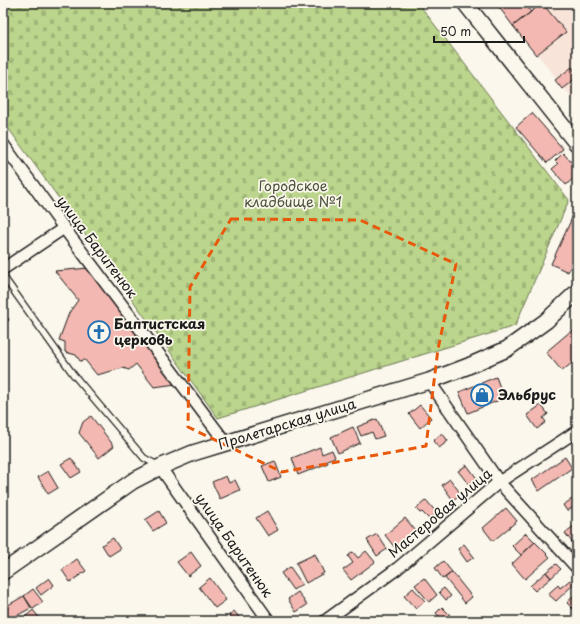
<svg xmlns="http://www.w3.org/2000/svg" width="580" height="624" font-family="'Playpen Sans',sans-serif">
<defs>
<pattern id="cemetery-stones" width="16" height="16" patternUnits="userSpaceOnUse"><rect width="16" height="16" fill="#bbd58c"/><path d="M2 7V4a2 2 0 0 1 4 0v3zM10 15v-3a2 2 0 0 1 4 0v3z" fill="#a0b678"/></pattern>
</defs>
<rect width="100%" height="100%" fill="#fbf7ec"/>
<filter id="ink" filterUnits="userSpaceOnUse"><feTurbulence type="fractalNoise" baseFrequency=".025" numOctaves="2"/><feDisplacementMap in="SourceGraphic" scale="8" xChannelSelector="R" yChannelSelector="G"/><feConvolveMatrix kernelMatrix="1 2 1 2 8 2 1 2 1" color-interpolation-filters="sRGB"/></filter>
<g filter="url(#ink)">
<path fill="#f9e4da" d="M496,3H577V104Z"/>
<path fill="url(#cemetery-stones)" stroke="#6c7854" d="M3,3H418L569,200L515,326L218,418L3,121Z"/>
<path fill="#f3b8b1" stroke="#1c1c1c" d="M496,3H524L531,12L513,26Z
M542,3L566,32L536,55L513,26Z
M572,67L577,74V77L562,89L555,80Z
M532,113L563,149L547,163L516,127Z
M563,153L577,168V175L566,185L552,169L558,164L555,161Z
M572,218L577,220V253L568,272L551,264Z
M89,268L176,384L154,387L136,364L129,370L123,368L97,375L85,360L80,361L76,355L65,352V342L59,340L69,313L78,300L55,271Z
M3,311L9,320L3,324Z
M572,330L577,335V359L562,371L546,352Z
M496,377L504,398L468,413L459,392Z
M420,405L431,418L420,428L409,414Z
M541,405L548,414L543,418L546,422L537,429L527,415Z
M91,416L114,446L99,458L79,433L83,422Z
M377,419L384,436L375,439L372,432L361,436L357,427Z
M353,427L360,443L338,453L331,437Z
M442,433L448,441L439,448L433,441Z
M320,447L322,454L332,450L335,457L327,460L328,463L298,475L292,458Z
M565,457L572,468L539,491L532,480Z
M71,458L81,472L71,478L61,464Z
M275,461L281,477L269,482L262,466Z
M467,465L478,480L470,486L458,471Z
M48,471L58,488L48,494L38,477Z
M226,476L229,483L235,480L240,490L220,499L212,482Z
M450,479L461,494L453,500L442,485Z
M577,496V505L567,511L563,505Z
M426,500L437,513L429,519L422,512L420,513L416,509Z
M506,508L517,521L493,541L483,528Z
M159,511L166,523L153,531L145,520Z
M267,511L278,530L268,536L256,518Z
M405,518L416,531L395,548L385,535Z
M576,524L577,538L572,542L565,533Z
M526,533L535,542L521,555L512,546Z
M377,534L387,549L377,556L367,540Z
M113,538L120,549L109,556L102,545Z
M535,542L550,557L525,579L512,564Z
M464,544L474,557L467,562L458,549Z
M366,551L375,562L351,580L343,570L353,563L348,556L353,552L358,558Z
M191,552L201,566L188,576L177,562Z
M315,554L324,573L306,583L296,563Z
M77,559L86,571L70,582L62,570Z
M443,561L452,572L443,579L435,568Z
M556,564L561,569L551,578L546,572Z
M290,567L302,584L293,590L281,573Z
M452,572L472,597L465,603L445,578Z
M546,572L551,578L535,591L530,586Z
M49,578L54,585L41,595L36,588Z
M210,578L226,600L215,608L199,587Z
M424,578L437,595L429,602L415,585Z
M570,580L574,584L556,601L548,594L558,585L560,588Z
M413,588L425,601L416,609L404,596Z
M444,588L451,596L446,600L439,592Z
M33,589L43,602L33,609L24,596Z
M298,592L307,605L296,612L288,599Z
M24,596L31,608L7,621L3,614V608Z
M573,596L577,599V613L567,603Z
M442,607L450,615L443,621L436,613Z
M33,610L42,621H27L24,618Z
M234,611L242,621H233L229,615Z"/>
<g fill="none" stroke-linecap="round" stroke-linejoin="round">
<g stroke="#1c1c1c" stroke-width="8">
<path id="lane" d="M3,276L73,374L144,458L159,466"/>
</g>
<g stroke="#1c1c1c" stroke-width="14">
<path id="street" d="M3,144L64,228L226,443
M3,269L64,228
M429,381L499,482L577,568
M160,467L269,621
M325,621L398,568L499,482L577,431"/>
</g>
<g stroke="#1c1c1c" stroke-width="18">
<path id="secondary" d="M465,3L577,144
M3,572L133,481L160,467L193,453L429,381L466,367L507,349L546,321L577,292"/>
</g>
<use href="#lane" stroke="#fbf7ec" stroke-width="5.5"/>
<use href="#street" stroke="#fbf7ec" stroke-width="11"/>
<use href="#secondary" stroke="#fbf7ec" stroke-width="15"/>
</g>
</g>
<path fill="none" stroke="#e8590c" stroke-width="3" stroke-dasharray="8 5" stroke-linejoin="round" d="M231,219L360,220L456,264L438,349L426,446L282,472L188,427L190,287Z"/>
<defs>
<g id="church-ring" transform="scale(1.15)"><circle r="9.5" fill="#fbf7ec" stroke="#1f6fb2" stroke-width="1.5"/><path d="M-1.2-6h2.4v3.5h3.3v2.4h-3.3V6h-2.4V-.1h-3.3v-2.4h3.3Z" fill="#1f6fb2"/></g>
<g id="shop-ring" transform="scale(1.15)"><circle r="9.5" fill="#fbf7ec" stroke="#1f6fb2" stroke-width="1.5"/><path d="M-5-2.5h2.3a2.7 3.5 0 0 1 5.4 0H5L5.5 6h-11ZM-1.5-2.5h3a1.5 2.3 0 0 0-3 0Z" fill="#1f6fb2"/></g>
</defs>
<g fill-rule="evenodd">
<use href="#church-ring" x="99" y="332"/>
<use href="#shop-ring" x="482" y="395"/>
</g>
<g text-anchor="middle" stroke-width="3.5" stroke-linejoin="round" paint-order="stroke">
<g font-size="14" fill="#4c543e" stroke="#fbf7ec">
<text x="293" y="191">Городское<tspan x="293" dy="16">кладбище №1</tspan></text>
</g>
<g font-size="14" fill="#1c1c1c" stroke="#fbf7ec">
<text transform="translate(97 247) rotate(53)" y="5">улица Баритенюк</text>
<text transform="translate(287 424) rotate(-17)" y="5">Пролетарская улица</text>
<text transform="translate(440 513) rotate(-40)" y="5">Мастеровая улица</text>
<text transform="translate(234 545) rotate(55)" y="5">улица Баритенюк</text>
</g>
<g font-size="14" font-weight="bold" fill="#1c1c1c" stroke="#fbf7ec" text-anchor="start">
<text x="114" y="329">Баптистская<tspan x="114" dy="16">церковь</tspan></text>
<text x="498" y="400">Эльбрус</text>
</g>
</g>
<rect width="580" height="624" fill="none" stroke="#fbf7ec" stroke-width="16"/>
<rect x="8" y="8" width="564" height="608" fill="none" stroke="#1c1c1c" stroke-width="1.5" filter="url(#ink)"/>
<path d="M434 36v6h90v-6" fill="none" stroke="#1c1c1c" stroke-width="2"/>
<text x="440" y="36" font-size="12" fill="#1c1c1c" stroke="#fbf7ec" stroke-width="3" paint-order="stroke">50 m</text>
</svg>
